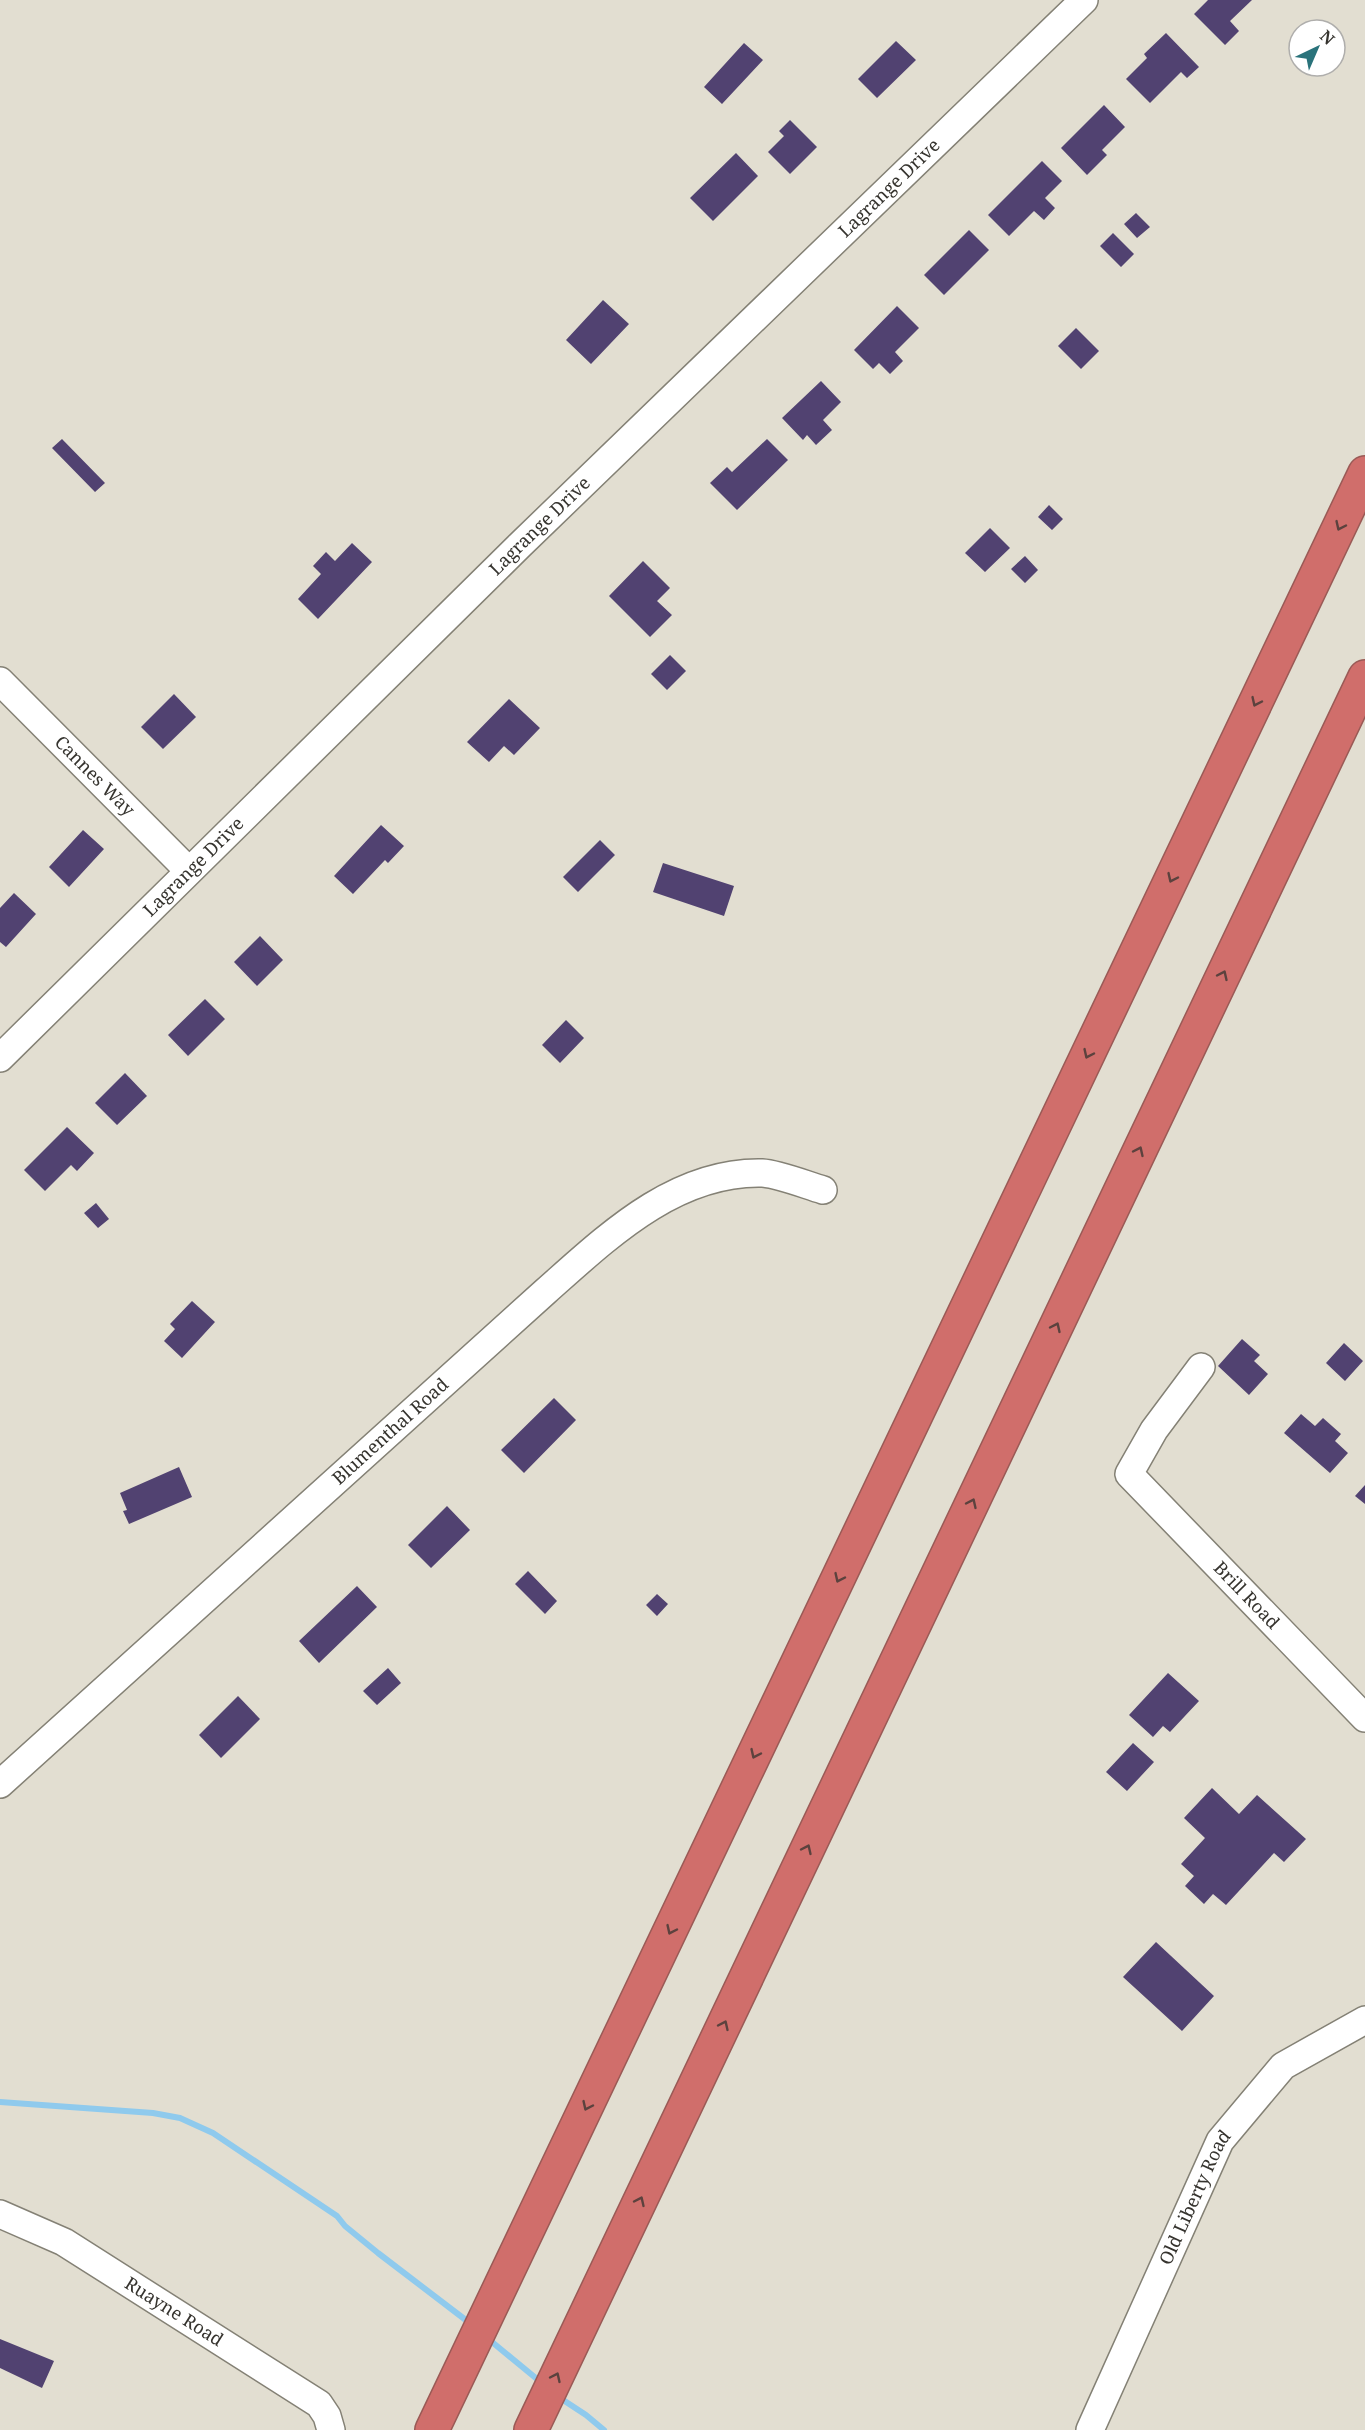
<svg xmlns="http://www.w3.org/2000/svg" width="1365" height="2430" font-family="'Noto Serif',serif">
<rect width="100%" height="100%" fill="#e2ded1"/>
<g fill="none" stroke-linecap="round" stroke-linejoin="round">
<path stroke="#8fcaed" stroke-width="6" d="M0,2102L153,2113L180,2118L213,2133L337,2216L345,2226L378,2253L471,2324
M486,2337L543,2384
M557,2396L586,2415L604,2430"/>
</g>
<path fill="#514271" d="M1208,0H1252L1230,21L1239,31L1225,45L1194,14Z
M1166,33L1199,67L1187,78L1181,72L1150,103L1126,79L1147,58L1144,54Z
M896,41L916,60L877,98L858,79Z
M744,43L763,60L722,104L704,87Z
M1104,105L1125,127L1102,150L1107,155L1087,175L1061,148Z
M790,120L817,147L790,174L768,152L784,136L779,131Z
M736,153L758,176L713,221L690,198Z
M1042,161L1062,181L1045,198L1055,208L1044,220L1034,211L1009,236L988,215Z
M1136,213L1150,227L1137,238L1124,224Z
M969,230L989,250L944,295L924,275Z
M1113,233L1134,254L1121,267L1100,246Z
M603,300L629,324L591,364L566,340Z
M897,306L919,328L895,352L903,361L890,374L879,363L873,369L854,350Z
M1076,328L1099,351L1081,369L1058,346Z
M821,381L841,402L823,420L832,430L816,445L807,435L803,440L782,418Z
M62,439L105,483L95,492L52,448Z
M767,439L788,460L737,510L710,483L727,467L732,472Z
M1049,505L1063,519L1052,530L1038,517Z
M990,528L1010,548L985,572L965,553Z
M352,543L372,562L318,619L298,599L321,574L313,566L326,552L335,561Z
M1025,556L1038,570L1025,583L1011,569Z
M643,561L670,588L657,601L672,615L650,637L609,596Z
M670,655L686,671L667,690L651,674Z
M174,694L196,717L163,749L141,727Z
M509,699L540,728L514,755L504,746L489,762L467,742Z
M381,825L404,846L388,863L385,860L353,894L334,876Z
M83,830L104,849L69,887L49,867Z
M600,840L615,855L578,892L563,877Z
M663,863L734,886L724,916L653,892Z
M14,893L36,914L6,947L0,942V908Z
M260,936L283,960L257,986L234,962Z
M205,999L225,1019L188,1056L168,1035Z
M566,1020L584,1038L560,1063L542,1045Z
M125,1073L147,1096L117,1125L95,1103Z
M67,1127L94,1153L77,1171L71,1165L45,1191L24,1170Z
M96,1203L109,1219L98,1228L84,1213Z
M192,1301L215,1322L182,1358L164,1341L175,1329L170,1324Z
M1242,1339L1260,1355L1254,1361L1268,1374L1249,1395L1218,1366Z
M1344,1343L1363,1361L1345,1381L1326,1363Z
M554,1398L576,1420L524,1473L501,1450Z
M1301,1414L1315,1426L1323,1418L1341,1434L1335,1441L1348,1453L1330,1473L1284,1433Z
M179,1467L192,1497L129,1524L123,1511L127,1510L120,1493Z
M1365,1485V1504L1355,1496Z
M447,1506L470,1530L431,1568L408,1545Z
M528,1571L557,1601L545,1614L515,1584Z
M357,1586L377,1607L319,1663L299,1641Z
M657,1594L668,1604L657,1616L646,1605Z
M388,1668L401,1683L377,1705L363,1691Z
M1168,1673L1199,1701L1170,1732L1163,1726L1153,1737L1129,1715Z
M238,1696L260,1719L221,1758L199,1735Z
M1133,1743L1154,1762L1127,1791L1106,1772Z
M1212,1788L1239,1814L1257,1795L1306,1839L1284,1862L1274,1853L1226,1905L1213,1894L1204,1904L1185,1886L1194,1876L1181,1864L1205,1838L1184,1818Z
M1156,1942L1214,1996L1182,2031L1123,1977Z
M0,2339L54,2361L42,2388L0,2368Z"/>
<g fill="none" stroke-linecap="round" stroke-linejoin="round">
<g stroke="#848175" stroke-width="30">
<g id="minor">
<path id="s1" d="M0,681L188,870"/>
<path id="s2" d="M0,1058L520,545L1084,0"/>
<path id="s3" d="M1201,1367L1154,1430L1129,1474L1365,1718"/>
<path id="s4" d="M0,1784L546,1291C606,1238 674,1171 762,1173C779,1174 806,1185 823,1190"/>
<path id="s5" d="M0,2214L64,2242L319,2404L327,2416L331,2430"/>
<path id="s6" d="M1090,2430L1220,2141L1283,2066L1365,2020"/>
</g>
</g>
<g stroke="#9a5a56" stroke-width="36">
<path id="highway" d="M432,2430L1365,473
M531,2430L1365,677"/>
</g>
<use href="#minor" stroke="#fff" stroke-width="27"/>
<use href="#highway" stroke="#d06e6b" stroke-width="33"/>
</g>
<defs><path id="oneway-chevron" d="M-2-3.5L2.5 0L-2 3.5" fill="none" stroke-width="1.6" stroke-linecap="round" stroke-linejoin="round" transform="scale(1.5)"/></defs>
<g stroke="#5c423e">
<use href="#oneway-chevron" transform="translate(1340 526) rotate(115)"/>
<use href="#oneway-chevron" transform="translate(1256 702) rotate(115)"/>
<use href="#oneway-chevron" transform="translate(1172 878) rotate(115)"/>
<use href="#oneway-chevron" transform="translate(1223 975) rotate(-65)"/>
<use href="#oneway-chevron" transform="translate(1088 1054) rotate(115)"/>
<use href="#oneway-chevron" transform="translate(1139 1151) rotate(-65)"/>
<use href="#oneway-chevron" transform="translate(1056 1327) rotate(-65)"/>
<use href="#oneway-chevron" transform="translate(972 1503) rotate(-65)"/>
<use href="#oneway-chevron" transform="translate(839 1578) rotate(115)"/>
<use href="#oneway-chevron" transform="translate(755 1754) rotate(115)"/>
<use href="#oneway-chevron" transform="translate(807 1849) rotate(-65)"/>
<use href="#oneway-chevron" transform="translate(671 1930) rotate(115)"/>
<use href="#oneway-chevron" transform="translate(724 2025) rotate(-65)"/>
<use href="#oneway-chevron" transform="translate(587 2106) rotate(115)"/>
<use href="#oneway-chevron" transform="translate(640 2201) rotate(-65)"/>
<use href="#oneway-chevron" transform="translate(556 2377) rotate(-65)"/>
</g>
<g text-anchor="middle" stroke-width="6" stroke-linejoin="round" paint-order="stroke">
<g font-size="18" fill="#36342f" stroke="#fff">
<text dy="6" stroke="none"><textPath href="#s2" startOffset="1244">Lagrange Drive</textPath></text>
<text dy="6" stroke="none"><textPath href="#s2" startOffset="758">Lagrange Drive</textPath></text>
<text dy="6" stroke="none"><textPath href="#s1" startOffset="134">Cannes Way</textPath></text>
<text dy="6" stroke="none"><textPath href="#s2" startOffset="272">Lagrange Drive</textPath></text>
<text dy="6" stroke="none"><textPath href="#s4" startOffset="526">Blumenthal Road</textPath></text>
<text dy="6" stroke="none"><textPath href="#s3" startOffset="298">Brill Road</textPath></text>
<text dy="6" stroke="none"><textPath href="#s6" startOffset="255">Old Liberty Road</textPath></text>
<text dy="6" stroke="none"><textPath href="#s5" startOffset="200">Ruayne Road</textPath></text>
</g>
</g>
<g transform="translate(1317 48) rotate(44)"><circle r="28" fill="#ffffff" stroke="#afaeac" stroke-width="1.5"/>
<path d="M0-4.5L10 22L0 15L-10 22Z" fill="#2a737b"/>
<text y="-9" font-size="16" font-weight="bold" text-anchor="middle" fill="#36342f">N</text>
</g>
</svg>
